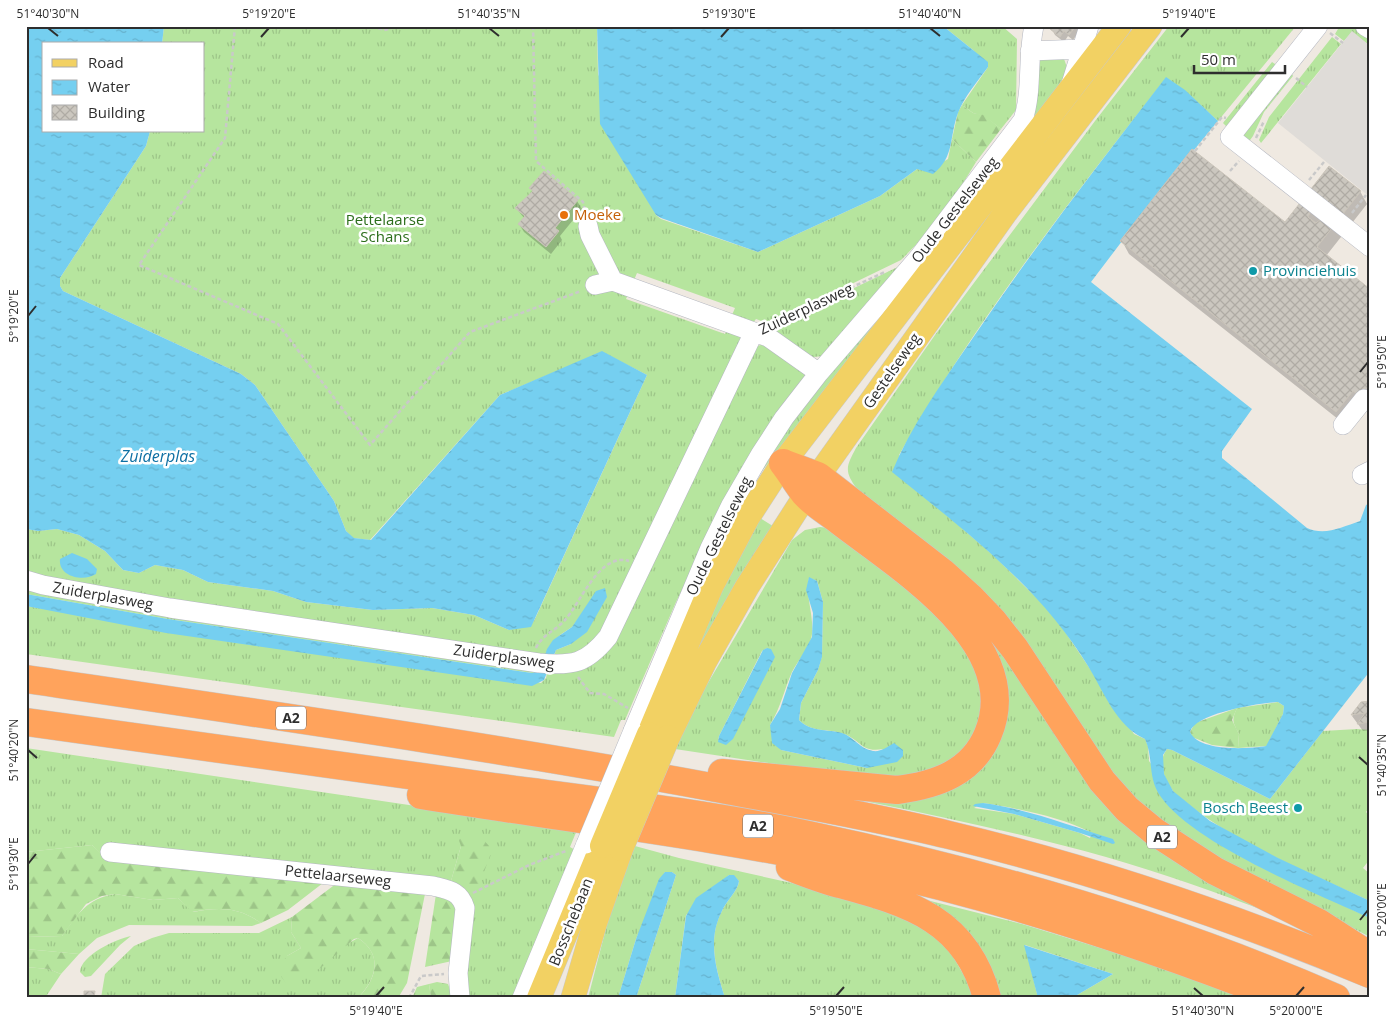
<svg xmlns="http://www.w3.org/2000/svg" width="1396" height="1024" font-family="'Open Sans',sans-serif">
<defs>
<pattern id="grass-tufts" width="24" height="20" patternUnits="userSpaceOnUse" patternTransform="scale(1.25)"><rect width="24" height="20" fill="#b6e59e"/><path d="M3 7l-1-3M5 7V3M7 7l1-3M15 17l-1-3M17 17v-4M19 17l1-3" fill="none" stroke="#9dc588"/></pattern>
<pattern id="forest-firs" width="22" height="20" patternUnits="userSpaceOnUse" patternTransform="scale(1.25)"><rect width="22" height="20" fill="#b6e59e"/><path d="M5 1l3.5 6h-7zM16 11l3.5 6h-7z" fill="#9dc588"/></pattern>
<pattern id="water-ripples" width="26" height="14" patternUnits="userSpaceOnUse" patternTransform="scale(1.25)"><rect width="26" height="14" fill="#75cff0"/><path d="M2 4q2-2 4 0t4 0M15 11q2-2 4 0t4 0" fill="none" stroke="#66b2ce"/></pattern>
<pattern id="building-cross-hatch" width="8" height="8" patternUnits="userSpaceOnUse" patternTransform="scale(1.25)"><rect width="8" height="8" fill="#cbc7bf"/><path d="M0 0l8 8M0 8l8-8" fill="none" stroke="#afaba4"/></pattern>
</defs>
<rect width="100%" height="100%" fill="#efe9e1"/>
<path fill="url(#grass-tufts)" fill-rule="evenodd" d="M164,26H597L598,74L656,215L661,219L758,252L880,196L917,169L927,171L948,159L952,139L976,162C956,196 930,232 901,260L769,324L756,319L753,323L732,315L735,308L637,273L626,299L725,334L728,327L742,335L743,341L596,646L553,659L556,650L571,644L579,618L572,627L560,635L547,655L324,627L26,575V529L38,531L57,529L79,535L105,551L123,570L139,573L155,565L183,570L208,582L273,591L306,602L373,610L432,608L474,615L509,630L534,621L647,375L602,352L500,395L370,540L353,538L346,531L334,501L255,385L241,374L63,291L60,286V278L146,146L150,131H204V44H162Z
M943,26H1002L1017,39L1016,110L1001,129L984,116L973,113L962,105L988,67L973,50Z
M1169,26H1296L1218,121L1185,91L1166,78C1071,199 976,321 899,455L964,530L994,556L1053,614L1134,734L1145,739L1148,746L1149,761L1201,832L1270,871L1370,918V937L1190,844L1136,800L857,489C844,471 846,467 856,448L935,335L1095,121Z
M1335,26H1360L1370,34V46L1352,32L1344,41L1335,34L1338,29Z
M1332,37L1341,44L1261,143L1259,140L1269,117Z
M1063,56L1070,76L1030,127L1036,59Z
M1272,62L1278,66L1227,127L1223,123Z
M1290,70L1293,76L1264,112L1253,136L1245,147L1239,138Z
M929,255L762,471L717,544L778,434Z
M906,263L824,356L813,357L769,329Z
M767,343L807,371L805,380L704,546L676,602L625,720H621L614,737L26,654V606L541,683L546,678L547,673L587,661L754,347Z
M757,516L776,528L696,663L688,658Z
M820,527L829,528L915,596L946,624L966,647L980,674L982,721L960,755L921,777H861L675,749L685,722L792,540L805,530ZM809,578L817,581L823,602L822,656L818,670L801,703L799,720C811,733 828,728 844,734C861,740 861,753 883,749L867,768L781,750L770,725C781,707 784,690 792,672C798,660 811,647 812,634C814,614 805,596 809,578ZM767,648L718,741L719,736L762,651Z
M26,585L540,672L532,673L168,619L26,594Z
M965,604L1098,784L1339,940C1262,909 1185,880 1106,857C1028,835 948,818 869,802H905L971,768L998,664ZM983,803C1016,808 1062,817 1092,833L1090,838L1080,833L1014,814L974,808Z
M1278,702L1284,706L1283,714L1267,746L1238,748L1239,734C1233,722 1231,721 1237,708Z
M1357,729L1370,730V807L1366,812L1370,816V859L1363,868L1370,874V901C1312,874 1248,849 1197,811C1189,805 1179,799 1173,791C1164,779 1157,762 1167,749L1172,750L1270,799L1323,731Z
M26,748L577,830L570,847L577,851L514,998H465L461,846L451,881L107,860L92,845L26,852Z
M635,846L679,858L837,893L900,912L943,939L977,998H725C716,969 707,939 722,911C726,901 738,891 739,881L734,876L729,875L686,915L675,998H636L676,875L672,872H665L636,939L618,998H588L612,905Z
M879,888L1022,924L1146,962L1244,998H1072L1113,974L1025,945L1038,998H993L989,982Z
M115,894L153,900L178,898L193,912C219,907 239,907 261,923L252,926L129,925L97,938L79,954L26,949V937L62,936C78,914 86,899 115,894Z
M292,917L291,932L301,948L287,956L347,944L358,938C384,955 376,979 358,998H101L105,974L134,946L152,938L169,933H259Z
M131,936L120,945L91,976L85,977L80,972C81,955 116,939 131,936Z
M26,967L48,969L61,974L45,998H26Z
M429,984L431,998H412L417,987Z"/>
<path fill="url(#forest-firs)" d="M962,105L973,113L984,115L1001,129L976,162L952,139L958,112Z
M1237,708L1232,720L1239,734L1238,748L1212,745L1192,737L1190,732L1195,723Z
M457,835L481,837L489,846L491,853L472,905L451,881L461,846Z
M92,845L108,860L323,883L288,910L261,923C239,907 219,907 192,912L178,898L153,900L115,894L102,896L86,904L62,936L26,937V852Z
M337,883L425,894L407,983L398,998H358C376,980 384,955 358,938L354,939L323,966L290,988L276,970L287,956L301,948L291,932L292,917Z
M436,894L459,904L452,961L425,967Z
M26,949L79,954L61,974L48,969L26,967Z
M437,982L448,984L453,998H431L429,984Z"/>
<path fill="#dfdcd8" d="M1352,31L1370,46V197L1278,123Z"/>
<path fill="url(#water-ripples)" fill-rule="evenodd" d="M26,26H164L162,44H44V131H150L146,146L60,278V286L63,291L241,374L255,385L334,501L346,531L354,538L371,540L500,395L602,351L647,375L531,627L509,630L474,615L432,608L373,610L306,602L273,591L208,582L183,570L155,565L139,573L123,570L105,551L79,535L57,529L38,531L26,529Z
M597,26H943L988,62V67C978,81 964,97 958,113C949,137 955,157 933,174L917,169L880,196L758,252L661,218L656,215L600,124Z
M1166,77L1185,90L1218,121L1194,150L1192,149L1091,282L1252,409L1222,451V458L1307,528C1325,536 1342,527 1360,521L1366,505L1370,503V671L1270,799L1172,750L1167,749L1163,755L1164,774L1173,791L1210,821L1278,858L1370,901V918C1315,893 1194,844 1161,797C1147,778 1154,759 1145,739C1116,726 1104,692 1088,666C1039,586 964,530 892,472C911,426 940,386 968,345C1030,253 1098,165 1166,77ZM1278,702L1284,706L1283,714L1266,746C1249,749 1199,752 1190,732C1195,713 1259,703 1278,702Z
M72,553L87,559L97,569L96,574C84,582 58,577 60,559Z
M809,577L817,581L823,602L822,657L818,670L801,703L799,720C810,732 827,729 842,733C854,737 860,749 873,751C881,752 887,747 894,743L903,750V756L897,762L867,768L781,750L772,743L770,725L780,709L792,673L812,637L813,613L806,590Z
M605,588L607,597L587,632L571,644L556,650L544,680L532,686L166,633L26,606V594L168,619L532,673L540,671L547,649L553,640L572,627L596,591Z
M767,648L771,649L775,657L733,739L726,745L718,742L719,736L763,650Z
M983,803C1028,809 1070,826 1113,839L1115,843L1113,844L1080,833L1014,814L973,806L975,804Z
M665,872H672L676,875L636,998H618L636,939L659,879Z
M729,875H734L739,881C738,891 726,901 722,911C707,940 716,969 725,998H675L686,916L696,898Z
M1024,945L1113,974L1072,998H1038Z"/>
<path fill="#0003" d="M1054,26H1083L1073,40L1068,36L1064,42L1055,35L1052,29Z
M1330,167L1360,191L1367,204L1326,256L1370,290V410L1360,402L1343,423L1129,254L1122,241L1285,224Z
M544,173L577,201L582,209L560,236L562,240L551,254L524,232L519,224L524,218L517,209L533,193L531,188Z
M1370,702V730L1363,731L1352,716L1362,703Z"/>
<path fill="url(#building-cross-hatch)" stroke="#cbc5ba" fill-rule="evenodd" d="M1052,26H1076L1069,35L1064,31L1060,37L1050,29Z
M1192,149L1285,222L1329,166L1361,191L1317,247L1370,289V404L1353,391L1336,412L1120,241ZM1311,211L1321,219L1316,223L1308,217Z
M544,171L578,200L555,228L559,231L546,247L518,224L525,216L515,208L533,191L529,188Z
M1370,701V722L1357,724L1365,713L1351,715L1361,702Z
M84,991H95L94,998H84Z"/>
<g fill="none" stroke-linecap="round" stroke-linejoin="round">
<g stroke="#b4b7c1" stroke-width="20">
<path id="minor" d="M1318,26L1230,137L1370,247
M1365,26L1370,29
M1030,51L1082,49
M1071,84L1089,26
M588,226L590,235L613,281
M595,285L613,281L768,337L819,373
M1343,425L1364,399
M1362,475L1370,471
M26,580L43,585L170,608L539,663C573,666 586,664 608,637L754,332
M633,731L710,548L731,505L760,455L784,418L819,373L919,257L1023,120C1033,90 1027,57 1034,26
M110,852L433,886C449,890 460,891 465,908L458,973L460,998
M522,998L586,844"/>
</g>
<g stroke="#c9c9c9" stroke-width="25">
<path id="major" d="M649,734L711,587L748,517L783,463L1119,26
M668,737L705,661L747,587L818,476L1006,212L1150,26
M539,998L602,846
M573,998L595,923L621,849"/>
</g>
<g stroke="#c9c9c9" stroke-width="29">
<path id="highway" d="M783,463L818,476L942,572L971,598L993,621L1015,649L1102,781L1127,809L1155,832L1215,871L1319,923L1370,956
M26,679C255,713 484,745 711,787C790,802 870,816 949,835C1092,869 1234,917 1370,974
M26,722C182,744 338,765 494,787C599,801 705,813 808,835C988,873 1167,924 1336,998
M722,773L897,790C936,785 972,773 988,734C1026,643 897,566 838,520C828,512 814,504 805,494C797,484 791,473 783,463
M421,795C569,819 718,836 865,868C1007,899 1145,945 1281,998
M790,867C806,873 823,880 840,884C910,903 967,920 987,998"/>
</g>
<path stroke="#c9c9c9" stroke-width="2.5" stroke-dasharray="4 2.5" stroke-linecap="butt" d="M235,26L225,138L139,265L278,324L370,445L470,332L581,291
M372,26L384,30L400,26
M533,26L536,161L583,202L585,212
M1330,33L1343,43
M1296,78L1307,87
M1256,138L1264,121
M1195,151L1222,117L1226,118
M1230,171L1239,161
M1309,180L1324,162
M1352,213L1366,195
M774,323L885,272
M536,648C542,635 555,631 564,621C581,603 599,552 629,561
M578,677L590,693L604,694L628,708
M473,893L529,865L566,851
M409,998L421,976L444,974"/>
<use href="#minor" stroke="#fff" stroke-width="19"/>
<use href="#major" stroke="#f2d163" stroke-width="24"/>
<use href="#highway" stroke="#ffa35c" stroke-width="28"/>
<g stroke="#b4b7c1" stroke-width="20" stroke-linecap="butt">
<path id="minor-bridge" d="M586,844L633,731"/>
</g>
<g stroke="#c9c9c9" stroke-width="25" stroke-linecap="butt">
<path id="major-bridge" d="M602,846L649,734
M621,849L668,737"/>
</g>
<use href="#minor-bridge" stroke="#fff" stroke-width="19"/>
<use href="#major-bridge" stroke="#f2d163" stroke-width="24"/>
</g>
<path fill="none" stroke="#2e2e2e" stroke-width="2" d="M48,28L58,36M489,28L499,36M930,28L940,36M261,37L269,28M721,37L729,28M1181,37L1189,28M28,316L36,306M1360,372L1368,362M28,750L37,758M1359,757L1368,765M28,864L36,854M1360,920L1368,910M1194,988L1203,996M376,996L384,987M836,996L844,987M1296,996L1304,987"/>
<circle fill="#e8710a" stroke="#fff" stroke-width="2" cx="564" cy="215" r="5"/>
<g fill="#0f9aa8" stroke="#fff" stroke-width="2">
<circle cx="1253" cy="271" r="5"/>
<circle cx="1298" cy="808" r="5"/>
</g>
<g text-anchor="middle" stroke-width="5" stroke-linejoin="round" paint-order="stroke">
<g fill="#fff" stroke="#6d6d6d" stroke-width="1">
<rect x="276" y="706.5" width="30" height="23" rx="4"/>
<rect x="743" y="814.5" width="30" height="23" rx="4"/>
<rect x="1147" y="825.5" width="30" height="23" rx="4"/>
</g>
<g font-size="14" font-weight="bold" fill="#2e2e2e">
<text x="291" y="723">A2</text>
<text x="758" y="831">A2</text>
<text x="1162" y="842">A2</text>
</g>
<g font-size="15" fill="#2e2e2e" stroke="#fff">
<text transform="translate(955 210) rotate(-52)" y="5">Oude Gestelseweg</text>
<text transform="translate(806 309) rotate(-25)" y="5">Zuiderplasweg</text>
<text transform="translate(892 371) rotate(-55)" y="5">Gestelseweg</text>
<text transform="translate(719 536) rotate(-64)" y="5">Oude Gestelseweg</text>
<text transform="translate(103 596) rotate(10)" y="5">Zuiderplasweg</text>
<text transform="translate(504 657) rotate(8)" y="5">Zuiderplasweg</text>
<text transform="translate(338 876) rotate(6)" y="5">Pettelaarseweg</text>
<text transform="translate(571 922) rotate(-68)" y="5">Bosschebaan</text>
</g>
<g font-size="15" fill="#c56008" stroke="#fff" text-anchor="start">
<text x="574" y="220">Moeke</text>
</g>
<g font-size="15" fill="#2c6e1b" stroke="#fff">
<text x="385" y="225">Pettelaarse<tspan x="385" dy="17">Schans</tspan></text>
</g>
<g font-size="15" fill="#0d838f" stroke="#fff" text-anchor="start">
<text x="1263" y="276">Provinciehuis</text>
<text x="1288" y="813" text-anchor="end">Bosch Beest</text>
</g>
<g font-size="16" font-style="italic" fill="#0d6fa3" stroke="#fff">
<text x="158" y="462">Zuiderplas</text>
</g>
</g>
<rect width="1396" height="1024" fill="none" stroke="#ffffff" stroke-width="55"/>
<rect x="42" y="42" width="162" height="90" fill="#ffffff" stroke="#ababab"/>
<rect x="52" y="59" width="25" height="8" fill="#f2d163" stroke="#ababab"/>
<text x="88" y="68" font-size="15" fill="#2e2e2e">Road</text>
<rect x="52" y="80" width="25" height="15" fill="url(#water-ripples)" stroke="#ababab"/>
<text x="88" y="92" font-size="15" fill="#2e2e2e">Water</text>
<rect x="52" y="105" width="25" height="15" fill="url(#building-cross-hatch)" stroke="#ababab"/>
<text x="88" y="118" font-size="15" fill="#2e2e2e">Building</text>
<path d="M1194 65v8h91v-8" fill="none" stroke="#2e2e2e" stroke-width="2.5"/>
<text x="1201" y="65" font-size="15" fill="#2e2e2e" stroke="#ffffff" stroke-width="4" paint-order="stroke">50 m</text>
<rect x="28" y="28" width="1340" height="968" fill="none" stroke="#2e2e2e" stroke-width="2"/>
<g font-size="12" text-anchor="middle" fill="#2e2e2e">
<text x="48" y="18">51°40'30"N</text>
<text x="269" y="18">5°19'20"E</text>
<text x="489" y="18">51°40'35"N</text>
<text x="729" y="18">5°19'30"E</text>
<text x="930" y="18">51°40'40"N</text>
<text x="1189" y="18">5°19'40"E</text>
<text transform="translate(14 316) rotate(-90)" y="4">5°19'20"E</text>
<text transform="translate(1382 362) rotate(-90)" y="4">5°19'50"E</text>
<text transform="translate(14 750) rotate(-90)" y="4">51°40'20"N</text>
<text transform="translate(1382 765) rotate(-90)" y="4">51°40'35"N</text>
<text transform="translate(14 864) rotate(-90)" y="4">5°19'30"E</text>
<text transform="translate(1382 910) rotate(-90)" y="4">5°20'00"E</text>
<text x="376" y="1015">5°19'40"E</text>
<text x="836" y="1015">5°19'50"E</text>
<text x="1203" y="1015">51°40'30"N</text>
<text x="1296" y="1015">5°20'00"E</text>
</g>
</svg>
